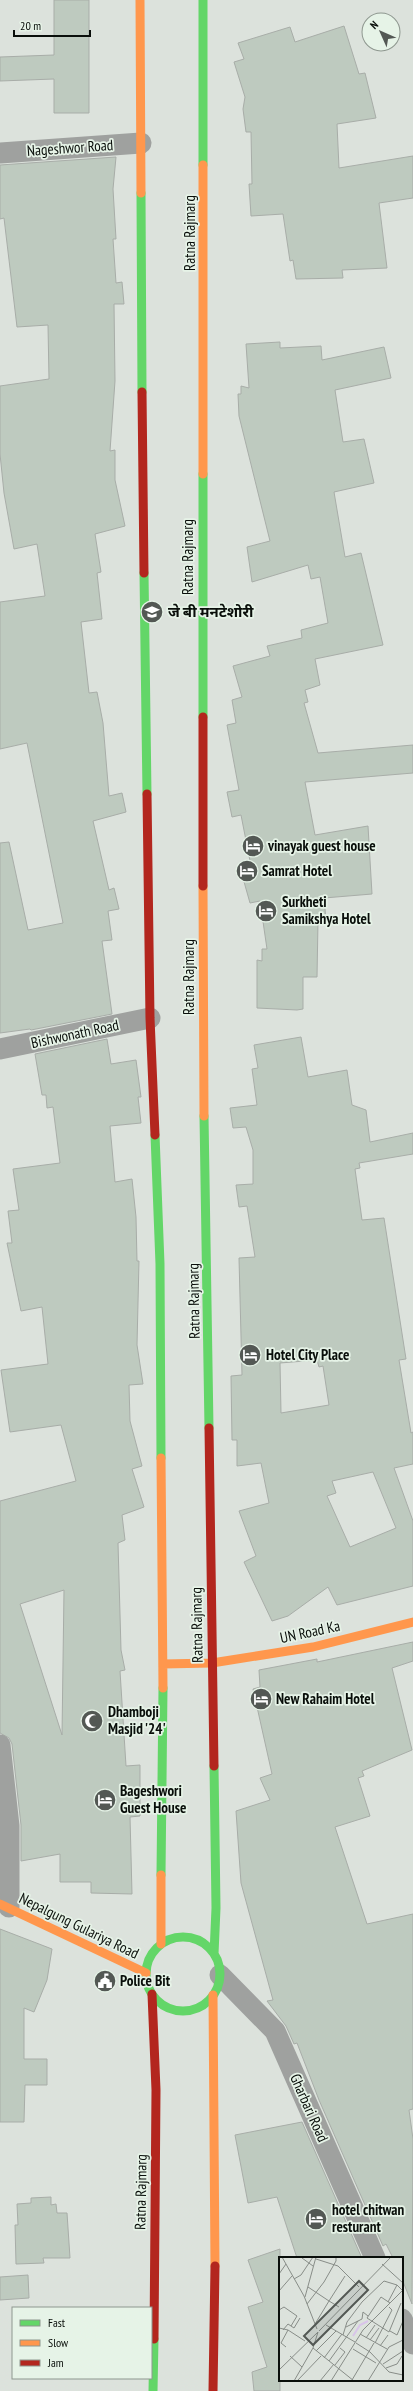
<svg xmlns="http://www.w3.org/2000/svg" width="413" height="2391" font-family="'PT Sans Narrow','Noto Sans Devanagari',sans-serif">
<rect width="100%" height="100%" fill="#dce2dc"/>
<path fill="#becabf" stroke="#a8ada8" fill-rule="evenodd" d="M54,0H89V113H54V79L0,81V57L54,55Z
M344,26L359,74L365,73L376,118L337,124L339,168L413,156V198L379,203L387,268L342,270L343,278L296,279L293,260L290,261L283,214L251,216L249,184H252L251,132H246L243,109L245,97L234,62L244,59L238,43L290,27L295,42Z
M116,157L113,189L116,239H113L116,283L122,282L124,304H114L115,381L110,451L115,450V480L125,526L95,534L101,572L97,573L102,619L81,622L89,693L97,692L103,723L109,796L122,793L126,812L93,821L109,890L114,888L119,909L108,911L112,940L102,941L112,1014L31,1030L30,1029L0,1033V843L9,842L28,930L63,923L27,743L0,749V602L45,596L37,544L14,549L4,493L0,454V386L49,379L48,325L17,327L4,218L0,219V165Z
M280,342V348L321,346L322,360L384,347L391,378L335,390L343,442L364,439L374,483L334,492L345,557L361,553L383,645L315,659L320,685L305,690L308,702L304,703L318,753L413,745V773L305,782L315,835L368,826L372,894L324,898L326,920L318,921L317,977H303V1009L297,1010L257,1008V960L262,961V949H267L260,901L250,903L239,864L250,861L241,815L232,817L227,792L239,790L227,725L236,723L232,700L242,697L233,666L270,656L267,646L302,638L301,630L328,623L320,577L311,579L308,565L252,582L247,547L270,541L239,416L238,394H241V386L249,388L246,344Z
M301,1037L308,1077L347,1070L352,1105L366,1110L370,1142L413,1133V1154L359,1163L360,1168L355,1169L362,1220L384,1218L406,1359L399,1360L411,1433L413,1432V1464L394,1468L413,1521V1586L337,1605L328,1587L288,1616L272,1621L244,1562L256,1556L239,1511L269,1503L261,1463L237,1466V1440H232L231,1376L242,1375L239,1258L255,1257L247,1206L239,1207L236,1185L253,1184V1150L246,1127L233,1128L230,1108L257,1105L252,1069L258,1068L254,1045ZM317,1360L319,1367L323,1366L329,1405L281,1413L280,1363ZM373,1472L396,1528L350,1547L327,1496L336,1493L332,1481Z
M107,1039L111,1064L136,1060L141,1097H138L141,1123L110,1126L115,1182L132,1179L136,1217L137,1261H139L137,1345L143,1384L129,1385L130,1421L142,1466L132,1469L144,1507L122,1515L125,1540L118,1543L121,1650L125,1670L120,1671L126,1766L140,1765V1816L130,1817L132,1894L91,1893V1882H60V1854L21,1861V1825L12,1744L9,1738L0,1733V1501L76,1481L61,1425L10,1432L1,1370L48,1364L42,1307L21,1311L7,1243H12L8,1211L19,1210L13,1169L60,1163L53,1107L47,1108L46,1095H42L35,1054ZM64,1590L62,1735L20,1604Z
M413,1642V1661L392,1668L412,1750L362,1771L364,1776L358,1778L370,1816L335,1827L367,1924L413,1914V2109L409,2110L413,2139L412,2304L402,2279V2258H393L386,2244L383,2246L319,2100L297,2043L294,2044L286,2026L267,2001L273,2000L241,1883L236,1811L270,1800L260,1778L272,1774L253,1689L260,1687L259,1670L317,1659V1662Z
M0,1929L52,1949L47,1980L34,2012L24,2008V2059H47V2085H25L24,2122H0Z
M302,2122L361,2256L355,2258H297L277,2197L248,2203L235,2135Z
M51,2197V2205L56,2204L57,2213H67L70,2258H43L44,2263L16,2264L15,2225H18L17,2204L31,2203V2198Z
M280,2249V2391H254L252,2372L267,2367L248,2307L263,2302L248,2260Z
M28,2275L29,2298L0,2300V2277Z"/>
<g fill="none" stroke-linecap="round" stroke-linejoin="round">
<path stroke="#9fa19f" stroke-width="21" d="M0,153L141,143
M0,1049L150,1018
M0,1745L9,1826V1907
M220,1975L275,2031L375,2258
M402,2319L413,2344"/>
<path stroke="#63d668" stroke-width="9" d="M203,0V165
M141,193L142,392
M203,474V717
M144,573L147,794
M204,1116L209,1428
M155,1135L160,1264L161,1458
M214,1766L216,1908L214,1954
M161,1875L163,1688
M146 1974a37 37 0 1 1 74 0a37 37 0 1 1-74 0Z
M153,2391L154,2339"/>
<path stroke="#ff974d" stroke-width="9" d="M140,0L141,193
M203,165V474
M203,886L204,1116
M161,1458L163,1688
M163,1664L212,1663L313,1647L413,1622
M0,1904L146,1973
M161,1944V1875
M213,1995L215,2266"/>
<path stroke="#b3261e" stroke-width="9" d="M142,392L144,573
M203,717V886
M147,794L150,1018L155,1135
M209,1428L214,1766
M152,1994L156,2090L154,2339
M213,2391L215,2266"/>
</g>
<defs>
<g id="school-disc" transform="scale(1.15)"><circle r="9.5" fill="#535854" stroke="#e6f3e7"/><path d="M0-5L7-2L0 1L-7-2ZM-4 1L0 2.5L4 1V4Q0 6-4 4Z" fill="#fff"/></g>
<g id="hotel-disc" transform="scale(1.15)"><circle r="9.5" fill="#535854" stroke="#e6f3e7"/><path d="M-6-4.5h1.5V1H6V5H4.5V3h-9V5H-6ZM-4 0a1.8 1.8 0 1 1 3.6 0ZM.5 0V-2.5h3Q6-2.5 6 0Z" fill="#fff"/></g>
<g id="mosque-disc" transform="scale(1.15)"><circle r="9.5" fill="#535854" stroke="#e6f3e7"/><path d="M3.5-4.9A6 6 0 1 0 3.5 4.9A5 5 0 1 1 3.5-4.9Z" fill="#fff"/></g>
<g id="civic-disc" transform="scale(1.15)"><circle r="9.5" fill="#535854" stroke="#e6f3e7"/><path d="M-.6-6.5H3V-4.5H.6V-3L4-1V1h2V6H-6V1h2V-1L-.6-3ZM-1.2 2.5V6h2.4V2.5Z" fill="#fff"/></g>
</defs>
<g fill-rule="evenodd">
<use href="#school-disc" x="152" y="612"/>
<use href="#hotel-disc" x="253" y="846"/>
<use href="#hotel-disc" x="247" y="871"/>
<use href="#hotel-disc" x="266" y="911"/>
<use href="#hotel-disc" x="250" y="1355"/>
<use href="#hotel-disc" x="261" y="1699"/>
<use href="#mosque-disc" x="92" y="1721"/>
<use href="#hotel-disc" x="105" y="1800"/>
<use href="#civic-disc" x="105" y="1981"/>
<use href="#hotel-disc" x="316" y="2219"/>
</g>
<g text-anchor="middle" stroke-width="3.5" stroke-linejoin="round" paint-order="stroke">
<g font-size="15" fill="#090e0a" stroke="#e6f3e7">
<text transform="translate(70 148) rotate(-4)" y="5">Nageshwor Road</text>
<text transform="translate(190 233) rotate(-90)" y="5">Ratna Rajmarg</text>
<text transform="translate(188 557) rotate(-90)" y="5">Ratna Rajmarg</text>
<text transform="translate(189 977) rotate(-90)" y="5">Ratna Rajmarg</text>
<text transform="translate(75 1034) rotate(-12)" y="5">Bishwonath Road</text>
<text transform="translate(194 1301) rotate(-91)" y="5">Ratna Rajmarg</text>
<text transform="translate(197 1625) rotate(-91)" y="5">Ratna Rajmarg</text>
<text transform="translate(310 1632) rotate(-12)" y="5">UN Road Ka</text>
<text transform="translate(79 1926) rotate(26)" y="5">Nepalgung Gulariya Road</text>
<text transform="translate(309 2108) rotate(66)" y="5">Gharbari Road</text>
<text transform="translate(141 2192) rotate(-89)" y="5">Ratna Rajmarg</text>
</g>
<g font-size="15" font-weight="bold" fill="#090e0a" stroke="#e6f3e7" text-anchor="start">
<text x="168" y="617">जे बी मनटेशोरी</text>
<text x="268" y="851">vinayak guest house</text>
<text x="262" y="876">Samrat Hotel</text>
<text x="282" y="907">Surkheti<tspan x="282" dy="17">Samikshya Hotel</tspan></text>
<text x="266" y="1360">Hotel City Place</text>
<text x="276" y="1704">New Rahaim Hotel</text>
<text x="108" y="1717">Dhamboji<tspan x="108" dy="17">Masjid '24'</tspan></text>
<text x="120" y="1796">Bageshwori<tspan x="120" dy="17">Guest House</tspan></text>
<text x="120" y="1986">Police Bit</text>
<text x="332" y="2215">hotel chitwan<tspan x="332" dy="17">resturant</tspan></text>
</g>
</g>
<g transform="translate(279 2257)">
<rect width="124" height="124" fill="#dce2dc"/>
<path fill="none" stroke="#d8c4e9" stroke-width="2" d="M74,79L81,68L89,64"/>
<path fill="none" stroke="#888d88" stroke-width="1" d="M3,0L25,39L38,72M23,1L34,9M37,2L59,9L80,30M103,7L124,26M0,17L7,7M15,22L22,18L34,0M29,30L50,44L36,67M0,34L13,19M26,40L37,0M109,45L118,28M111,46L102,40L88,61L110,75L122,46M28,47L45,25L57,4V0M60,50L50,44L66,19M0,53L5,50L18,59L12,69L9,67L4,73M47,68L76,85M12,69L15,71L21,61M67,70L83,62L84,55L89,59M0,71L9,73L26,84M40,74L112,0M111,74L118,78L124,64M81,77L108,92M64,78L68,65L83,45L105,24L118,28L124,34M87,81L96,68M91,83L100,71M77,86L91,95L110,115L124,118M96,86L113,53L110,50M101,89L109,78M7,90L2,86L9,73M34,91L75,124M74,92L97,106M37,94L57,74M11,99L23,110M45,101L63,77M50,104L79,64M104,107L124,94M56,108L66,95L61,91M107,111L118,107L123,99M0,113L39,75M73,123L95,86M15,124L34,91L39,75M18,124L42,99M41,124L55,107M52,124L84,73L124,33M89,124L110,90L124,83"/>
<path fill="#535854" fill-opacity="0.15" stroke="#535854" stroke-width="2" d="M80,24L89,33L34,88L25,79Z"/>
<rect width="124" height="124" fill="none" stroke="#090e0a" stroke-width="2"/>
</g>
<rect x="12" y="2307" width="140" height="72" fill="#e6f3e7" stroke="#8e978f"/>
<rect x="20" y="2320" width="20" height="6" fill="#63d668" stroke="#8e978f"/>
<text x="48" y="2327" font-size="12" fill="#090e0a">Fast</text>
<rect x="20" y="2340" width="20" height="6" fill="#ff974d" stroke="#8e978f"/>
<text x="48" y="2347" font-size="12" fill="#090e0a">Slow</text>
<rect x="20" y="2360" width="20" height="6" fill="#b3261e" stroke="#8e978f"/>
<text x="48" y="2367" font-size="12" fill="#090e0a">Jam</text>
<g transform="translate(381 32) rotate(315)"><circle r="19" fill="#e6f3e7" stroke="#8e978f"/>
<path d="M0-3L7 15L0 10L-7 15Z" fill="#535854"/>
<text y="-6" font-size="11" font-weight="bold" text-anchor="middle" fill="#090e0a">N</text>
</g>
<path d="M14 30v6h76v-6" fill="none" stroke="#090e0a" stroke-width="2"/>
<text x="20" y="30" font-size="12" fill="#090e0a" stroke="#e6f3e7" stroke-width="3" paint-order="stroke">20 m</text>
</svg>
